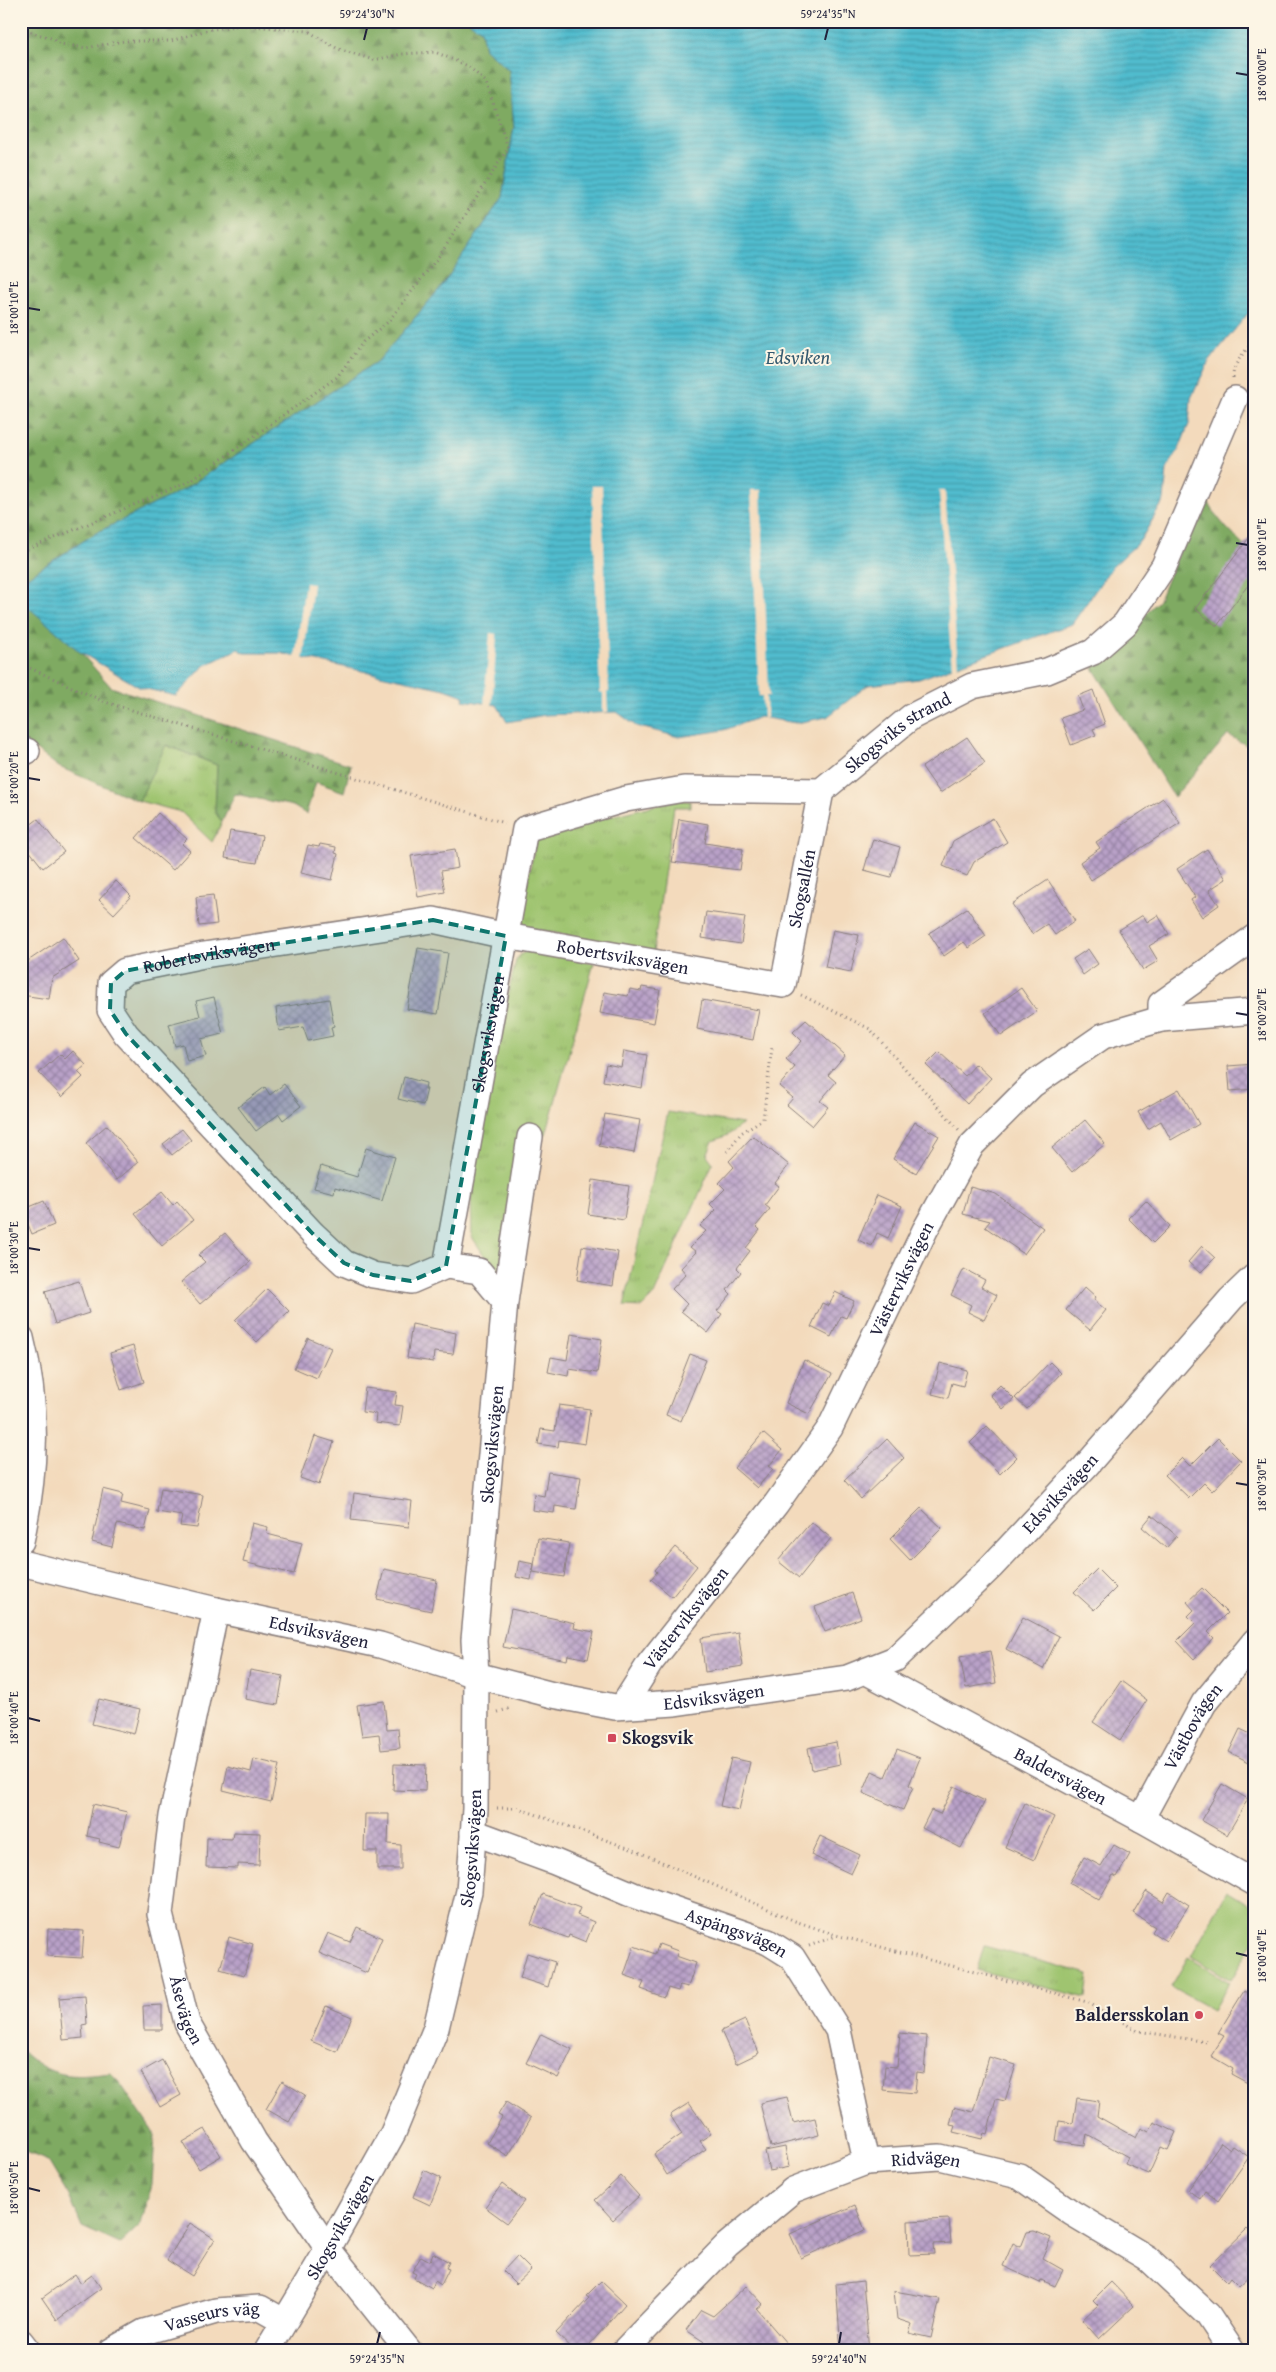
<svg xmlns="http://www.w3.org/2000/svg" width="1276" height="2372" font-family="'Gentium Book Plus',serif">
<defs>
<pattern id="grass-tufts" width="24" height="20" patternUnits="userSpaceOnUse" patternTransform="scale(1.25)"><rect width="24" height="20" fill="#9fc46f"/><path d="M3 7l-1-3M5 7V3M7 7l1-3M15 17l-1-3M17 17v-4M19 17l1-3" fill="none" stroke="#89a861"/></pattern>
<pattern id="forest-firs" width="22" height="20" patternUnits="userSpaceOnUse" patternTransform="scale(1.25)"><rect width="22" height="20" fill="#7faa62"/><path d="M5 1l3.5 6h-7zM16 11l3.5 6h-7z" fill="#688a52"/></pattern>
<pattern id="water-rules" width="6" height="5" patternUnits="userSpaceOnUse" patternTransform="scale(1.25)"><rect width="6" height="5" fill="#51bcce"/><path d="M0 2.5h6" fill="none" stroke="#4398a8"/></pattern>
<pattern id="building-cross-hatch" width="8" height="8" patternUnits="userSpaceOnUse" patternTransform="scale(1.25)"><rect width="8" height="8" fill="#b9a1c8"/><path d="M0 0l8 8M0 8l8-8" fill="none" stroke="#9683a4"/></pattern>
</defs>
<rect width="100%" height="100%" fill="#fcf5e5"/>
<filter id="ink" filterUnits="userSpaceOnUse"><feTurbulence type="fractalNoise" baseFrequency=".02" numOctaves="2"/><feDisplacementMap in="SourceGraphic" scale="10" xChannelSelector="R" yChannelSelector="G"/><feConvolveMatrix kernelMatrix="1 2 1 2 8 2 1 2 1" color-interpolation-filters="sRGB"/></filter>
<filter id="wash" filterUnits="userSpaceOnUse"><feTurbulence type="fractalNoise" baseFrequency=".0096" numOctaves="4" result="noise"/><feDisplacementMap in="SourceGraphic" scale="20" xChannelSelector="R" yChannelSelector="G"/><feGaussianBlur stdDeviation="1.12" result="paint"/><feColorMatrix in="noise" values="0 0 0 0 0 0 0 0 0 0 0 0 0 0 0 0 0 1.4 0 .05"/><feComposite in="paint" operator="in"/></filter>
<g filter="url(#wash)">
<rect width="100%" height="100%" fill="#f3dabc"/>
<path fill="url(#grass-tufts)" stroke="#607355" d="M165,745L217,765L215,812L222,822L212,842L181,812L139,801Z
M677,800L690,801V807H674L653,952L524,927L521,915L536,839L545,832Z
M530,950L594,963L546,1134L525,1133L498,1276L472,1237L471,1198L500,1028L516,960L521,954Z
M668,1112L743,1124L728,1135L713,1141L707,1155L713,1163L654,1295L642,1307L624,1306Z
M984,1946L1089,1974L1086,1998L977,1970Z"/>
<path fill="url(#forest-firs)" stroke="#50664e" d="M21,21H468L481,30L485,49L509,70L514,127L502,198L442,286L379,360L185,489L96,533L21,581Z
M1204,488C1208,513 1235,538 1255,554V750L1228,735L1174,797L1093,668L1159,600Z
M28,605L80,652L111,687L351,765L344,792L316,782L306,814L293,806L235,794L222,822L215,812L217,765L166,745L139,801L59,767L36,750L21,744V607Z
M21,2050C50,2078 72,2078 110,2073L120,2083L155,2135L152,2184L141,2224L120,2244L82,2227L69,2196L48,2161L21,2150Z"/>
<path fill="#9fc46f" stroke="#607355" d="M1227,1891L1255,1908V1939L1231,1980L1191,1956Z
M1188,1957L1229,1982L1213,2010L1171,1987Z"/>
<path fill="url(#water-rules)" stroke="#3a6f84" d="M468,21H1255V305L1209,361L1191,398L1189,424L1179,449L1167,469L1164,500L1140,541L1111,568L1072,624L919,679L868,685L827,717L796,723L760,717L724,730L679,737L636,726L617,712L545,715L507,722L497,705L463,700L464,696L445,689L280,653H245L238,649L204,666L176,696L139,687L80,652L21,601V581L96,533L185,489L379,360L442,286L502,198L514,127L509,70L485,49L481,30Z"/>
<path fill="#f3dabc" d="M592,486H602L609,692H607L608,712H603V693L600,692Z
M751,490H761L769,696H766L767,718H763L762,696H759Z
M939,491H945L958,667L952,669Z
M305,583L313,584L303,661L295,659Z
M490,633L497,634L492,706L484,705Z"/>
<g id="blocks">
<path fill="url(#building-cross-hatch)" d="M1255,530V576L1217,626L1195,609Z
M1093,690L1105,724L1093,729L1096,735L1071,745L1061,718L1083,710L1078,696Z
M967,737L985,763L940,793L922,767Z
M1163,798L1180,823L1091,880L1080,862L1100,848L1096,842Z
M158,813L187,839L182,844L190,851L173,870L136,838Z
M993,818L1007,842L974,862L967,876L943,866L953,841Z
M38,819L64,852L43,868L21,840V832Z
M679,819L708,824L705,843L743,849L740,870L672,862Z
M230,831L262,836L257,863L225,858Z
M873,839L900,847L891,877L864,870Z
M320,844L336,847L335,853L338,854L332,880L301,873L308,845L319,847Z
M455,849L458,868L441,871L445,892L418,897L411,856Z
M1207,849L1226,879L1209,890L1219,905L1202,917L1191,900L1195,897L1177,869Z
M1048,880L1075,921L1055,935L1047,924L1032,934L1012,904Z
M116,881L131,896L114,914L99,900Z
M213,895L217,924L199,926L196,897Z
M967,908L986,936L969,948L964,942L944,956L929,933Z
M706,912L745,917L741,944L702,938Z
M1143,915L1147,922L1158,915L1169,934L1149,946L1158,961L1143,970L1119,930Z
M833,930L859,935L851,972L825,967Z
M63,937L79,961L52,978L49,999L21,995L25,963Z
M418,948L448,953L438,1014L407,1009Z
M1088,949L1098,964L1083,975L1073,959Z
M642,987L660,990L654,1023L600,1013L604,992L628,996L630,989L641,991Z
M1021,988L1037,1011L1001,1036L985,1013Z
M214,997L223,1034L201,1039L206,1056L187,1061L183,1044L175,1046L169,1024L200,1016L196,1001Z
M329,999L334,1026L331,1027L333,1036L308,1041L303,1027L279,1031L276,1008Z
M702,1000L759,1010L753,1040L697,1029Z
M806,1020L845,1055L828,1075L836,1082L820,1101L828,1107L812,1126L787,1105L793,1098L779,1086L795,1067L786,1059L802,1041L793,1032Z
M73,1051L86,1065L78,1072L83,1077L62,1097L39,1073L60,1054L65,1059Z
M624,1051L647,1055L642,1088L603,1081L606,1064L621,1067Z
M939,1052L965,1076L976,1064L991,1078L967,1104L926,1065Z
M1255,1064V1089L1230,1091L1228,1066Z
M404,1077L426,1083L425,1089H427L423,1105L398,1099Z
M284,1084L301,1106L283,1120L279,1114L256,1131L238,1107L265,1087L270,1095Z
M1179,1089L1199,1124L1171,1140L1161,1121L1148,1129L1138,1112Z
M605,1114L640,1120L634,1153L599,1146Z
M1085,1120L1105,1144L1072,1172L1052,1148Z
M915,1122L939,1136L916,1173L893,1159Z
M107,1125L138,1162L117,1180L86,1143Z
M182,1129L191,1140L172,1155L163,1144Z
M753,1136L789,1165L775,1183L779,1186L765,1205L770,1209L756,1226L760,1230L746,1248L750,1251L737,1268L741,1272L727,1290L731,1294L717,1311L722,1314L708,1333L681,1311L687,1304L672,1289L686,1274L681,1268L696,1252L690,1247L706,1231L700,1226L716,1210L710,1204L725,1189L719,1183L734,1167L729,1161Z
M366,1148L395,1157L382,1201L335,1187L334,1193L314,1188L321,1166L357,1177Z
M593,1180L629,1186L624,1220L588,1214Z
M970,1187L996,1194L1043,1228L1024,1254L985,1227L990,1221L963,1214Z
M162,1192L173,1205L177,1201L193,1220L162,1246L135,1214Z
M877,1195L902,1206L888,1238L877,1233L872,1246L858,1240Z
M44,1201L54,1225L32,1234L22,1210Z
M1146,1201L1170,1226L1153,1243L1128,1218Z
M225,1233L250,1262L200,1304L181,1282L205,1262L198,1255Z
M582,1246L618,1252L613,1286L577,1280Z
M1202,1246L1215,1258L1200,1273L1188,1262Z
M964,1269L985,1280L981,1287L997,1295L984,1320L968,1312L971,1305L951,1295Z
M79,1281L89,1313L55,1324L45,1291Z
M1085,1287L1096,1297L1094,1300L1106,1310L1090,1330L1066,1310Z
M267,1289L289,1311L257,1342L235,1320Z
M835,1292L854,1301L846,1318L841,1316L831,1337L811,1327L822,1303L829,1306Z
M412,1324L456,1333L453,1354L434,1352L433,1362L407,1358Z
M571,1334L602,1339L597,1373L569,1369L568,1376L548,1372L551,1357L567,1360Z
M308,1338L331,1348L317,1378L294,1368Z
M133,1346L144,1382L121,1390L110,1353Z
M690,1354L706,1360L681,1421L666,1415Z
M804,1360L832,1374L809,1414L786,1403Z
M1050,1362L1061,1373L1027,1409L1015,1398Z
M940,1363L967,1370L963,1386L952,1383L948,1398L932,1394Z
M1000,1385L1014,1399L1003,1409L990,1395Z
M365,1388L397,1392L395,1405L403,1406L400,1426L375,1423L376,1414L362,1412Z
M559,1405L590,1409L585,1444L559,1440L558,1447L538,1444L541,1429L555,1431Z
M987,1426L1017,1457L1000,1474L970,1443Z
M763,1433L782,1450L769,1466L773,1469L757,1488L734,1468Z
M315,1436L334,1442L319,1485L300,1478Z
M1218,1438L1241,1461L1212,1491L1204,1483L1189,1498L1165,1475L1182,1458L1190,1466Z
M887,1439L904,1458L861,1499L844,1480Z
M548,1472L581,1477L576,1509L555,1506L554,1513L532,1510L534,1494L544,1496Z
M161,1488L203,1495L197,1528L180,1526L182,1516L157,1512Z
M103,1489L123,1494L121,1503L150,1510L145,1530L117,1524L112,1547L92,1542Z
M354,1493L412,1501L409,1527L351,1520Z
M921,1508L942,1528L910,1560L890,1539Z
M1152,1515L1177,1536L1166,1548L1142,1527Z
M811,1522L831,1538L799,1578L778,1561Z
M252,1523L268,1527L267,1534L302,1543L294,1574L243,1562Z
M538,1538L569,1543L564,1577L533,1572Z
M675,1547L697,1566L672,1597L651,1579L657,1572L655,1570Z
M519,1561L534,1564L531,1580L516,1577Z
M384,1569L437,1580L431,1611L377,1599Z
M1097,1569L1116,1588L1094,1610L1074,1592Z
M1202,1588L1227,1613L1208,1632L1214,1638L1194,1659L1177,1641L1195,1623L1188,1616L1194,1610L1187,1602Z
M852,1593L861,1618L825,1632L815,1607Z
M511,1609L575,1623L574,1628L594,1632L588,1659L568,1655L567,1660L503,1647Z
M1023,1617L1059,1636L1043,1669L1006,1649Z
M738,1632L743,1666L705,1672L701,1638Z
M990,1651L996,1683L966,1688L960,1657Z
M250,1670L283,1676L278,1705L245,1699Z
M1121,1681L1147,1700L1120,1740L1093,1722Z
M99,1699L140,1709L134,1734L92,1724Z
M384,1701L387,1730L398,1729L400,1748L381,1750L379,1734L362,1736L357,1705Z
M1240,1729L1255,1736V1765L1229,1752Z
M836,1742L840,1764L812,1770L808,1748Z
M897,1749L920,1758L909,1785L913,1787L903,1810L863,1793L872,1771L885,1777Z
M731,1758L750,1762L739,1810L720,1806Z
M254,1759L279,1765L271,1802L223,1790L228,1766L251,1772Z
M394,1764L426,1765L425,1791L393,1790Z
M1222,1784L1248,1799L1227,1835L1201,1820Z
M954,1786L985,1801L961,1848L922,1828L931,1810L940,1814Z
M1025,1803L1054,1817L1034,1860L1005,1847Z
M93,1804L127,1812L119,1847L99,1842L100,1839L87,1836Z
M365,1814H389L388,1844L401,1845V1869H377V1851H364Z
M233,1832L260,1833L259,1865L238,1864V1868L206,1867L207,1838L232,1839Z
M820,1836L860,1855L851,1874L811,1855Z
M1114,1845L1130,1854L1117,1877L1113,1875L1099,1900L1069,1883L1084,1857L1101,1866Z
M1146,1891L1163,1902L1169,1892L1189,1905L1166,1941L1152,1932L1155,1927L1133,1913Z
M543,1894L580,1908L577,1915L594,1922L586,1942L569,1935L568,1938L531,1924Z
M357,1927L382,1938L367,1973L319,1953L328,1933L350,1942Z
M48,1929L84,1931L82,1958L47,1956Z
M229,1937L253,1944L244,1976L220,1969Z
M659,1944L678,1951L676,1956L696,1963L688,1987L680,1985L678,1991L668,1988L664,1997L641,1989L644,1982L624,1975L634,1946L655,1954Z
M527,1953L555,1962L548,1987L520,1978Z
M1244,1991L1255,1997V2087L1231,2074L1233,2069L1211,2056L1224,2036L1218,2033Z
M85,1996L87,2024L82,2025L83,2038L63,2040L59,1998Z
M162,2005V2030H144L143,2006Z
M326,2006L352,2017L337,2052L311,2041Z
M745,2020L759,2053L736,2064L721,2031Z
M900,2033L927,2036L924,2073L917,2072L915,2093L883,2090L885,2066L897,2067Z
M541,2034L572,2049L558,2078L526,2063Z
M989,2057L1016,2065L1005,2101L996,2099L987,2134L984,2133L982,2139L953,2132L955,2126L950,2125L954,2107L973,2112Z
M162,2060L181,2095L160,2107L141,2072Z
M282,2081L305,2095L289,2122L266,2109Z
M787,2097L793,2123L815,2118L819,2135L771,2147L760,2103Z
M1077,2098L1099,2101L1097,2116L1136,2138L1141,2128L1149,2132L1154,2122L1176,2132L1168,2150L1161,2147L1149,2174L1125,2164L1128,2157L1087,2134L1085,2145L1056,2141L1059,2121L1073,2123Z
M506,2102L531,2118L508,2156L487,2143L502,2117L498,2115Z
M689,2103L711,2134L700,2141L706,2149L667,2175L654,2154L682,2134L670,2115Z
M205,2129L221,2156L199,2169L183,2142Z
M1221,2143L1230,2150L1233,2146L1249,2157L1218,2201L1205,2191L1200,2199L1188,2190Z
M785,2147L789,2167L769,2171L765,2151Z
M424,2170L441,2178L430,2205L413,2197Z
M621,2176L639,2196L613,2220L595,2200Z
M502,2184L524,2201L507,2223L485,2207Z
M855,2205L865,2230L801,2258L790,2234Z
M949,2219L951,2243L933,2244L934,2254L909,2255L908,2221Z
M190,2223L215,2239L192,2276L167,2260Z
M1247,2229L1255,2236V2245L1246,2254L1255,2263V2272L1239,2287L1230,2278L1227,2282L1210,2265Z
M1034,2231L1051,2238L1042,2258L1063,2270L1055,2286L1041,2280L1040,2283L1003,2266L1013,2243L1021,2247L1027,2232Z
M433,2253L449,2262L446,2268L449,2269L441,2285L435,2281L432,2288L414,2278L416,2274L412,2272L421,2256L430,2261Z
M517,2256L531,2270L516,2284L503,2271Z
M75,2274L81,2283L92,2275L101,2288L57,2320L42,2298Z
M601,2281L625,2304L584,2351H575L556,2333L589,2298L586,2296Z
M863,2281L869,2351H841L836,2284Z
M1111,2282L1134,2306L1099,2339L1082,2320L1098,2305L1093,2300Z
M746,2286L763,2304L757,2309L793,2351H718L686,2330L701,2310L713,2316Z
M894,2291L940,2299L931,2338L909,2333L912,2324L897,2319Z"/>
</g>
</g>
<g filter="url(#ink)">
<use href="#blocks" fill-opacity="0" stroke="#8a7e7c" stroke-width="1"/>
<g fill="none" stroke-linecap="round" stroke-linejoin="round">
<g stroke="#8a7e7c" stroke-width="28">
<g id="minor">
<path d="M21,750L27,751"/>
<path d="M1161,1019V1004L1255,937"/>
<path id="s1" d="M446,1266L411,1281L373,1275L344,1263L313,1234L126,1034L110,1010L111,983L125,971L204,955L433,920L506,936L783,985L821,791"/>
<path id="s2" d="M446,1266L525,829L626,799L684,789L821,791L911,717L972,686L1047,671L1093,652L1125,624L1164,566L1235,399"/>
<path d="M505,1302L530,1137"/>
<path d="M21,1338C39,1407 36,1472 21,1541"/>
<path id="s3" d="M21,1563L216,1610L380,1645L476,1675L553,1695L615,1707L675,1703L847,1678L895,1659L991,1567L1085,1467L1231,1299L1255,1276"/>
<path id="s4" d="M216,1610L172,1816L160,1914L187,2023L254,2141L328,2249L409,2351"/>
<path id="s5" d="M865,1671L1141,1819L1255,1883"/>
<path id="s6" d="M623,1706L650,1663L776,1504L830,1428L925,1230L972,1145L1032,1085L1103,1036L1161,1019L1255,1011"/>
<path id="s7" d="M1141,1819L1204,1703L1255,1641"/>
<path id="s8" d="M473,1832L555,1862L633,1895L768,1942L792,1957L838,2030L866,2162"/>
<path d="M21,2342L28,2351"/>
<path id="s9" d="M111,2351L144,2332L216,2311L260,2308L283,2321"/>
<path id="s10" d="M267,2351L328,2249L393,2133L436,2028L469,1891L475,1809L476,1675L474,1640L505,1302L479,1271L446,1266"/>
<path id="s11" d="M624,2351L727,2245L793,2190L866,2162L940,2157L1019,2176L1072,2213L1147,2258L1208,2315L1232,2351"/>
</g>
</g>
<path stroke="#8a7e7c" stroke-width="3" stroke-dasharray="1 4" stroke-linecap="butt" d="M21,29L51,38L60,44L86,48L124,41H171L207,30L242,25L308,31L338,49L374,60L402,54L435,52L468,66L486,82L508,148L442,252L388,322L363,342L337,377L191,481L21,552
M1233,378C1232,364 1246,350 1255,340
M21,664L105,702L505,823
M801,995L870,1029L959,1130
M727,1152L741,1133L763,1119L772,1048
M498,1712L511,1708
M497,1808H518L639,1852L795,1921L836,1935L1087,2002L1138,2031L1207,2042
M809,1946L836,1936"/>
<use href="#minor" stroke="#fff" stroke-width="25"/>
</g>
</g>
<path fill="#0f766e" fill-opacity="0.2" stroke="#0f766e" stroke-width="4" stroke-dasharray="10 6" stroke-linejoin="round" d="M433,920L506,936L446,1266L411,1281L373,1275L344,1263L313,1234L126,1034L110,1010L111,983L125,971L204,955Z"/>
<path fill="none" stroke="#22223b" stroke-width="2" d="M364,40L367,28M825,40L828,28M1236,73L1248,75M28,308L40,310M1236,543L1248,545M28,778L40,780M1236,1013L1248,1015M28,1248L40,1250M1236,1483L1248,1485M28,1718L40,1721M1236,1953L1248,1956M28,2188L40,2191M377,2344L380,2332M839,2344L841,2332"/>
<g fill="#d1495b" stroke="#fcf5e5" stroke-width="2">
<rect x="607" y="1733" width="10" height="10" rx="2.5"/>
<circle cx="1199" cy="2015" r="5"/>
</g>
<g text-anchor="middle" stroke-width="4" stroke-linejoin="round" paint-order="stroke">
<g font-size="18" fill="#22223b" stroke="#fcf5e5">
<text dy="6" stroke="none"><textPath href="#s2" startOffset="842">Skogsviks strand</textPath></text>
<text dy="6" stroke="none"><textPath href="#s1" startOffset="1265">Skogsallén</textPath></text>
<text dy="6" stroke="none"><textPath href="#s1" startOffset="584">Robertsviksvägen</textPath></text>
<text dy="6" stroke="none"><textPath href="#s1" startOffset="1004">Robertsviksvägen</textPath></text>
<text dy="6" stroke="none"><textPath href="#s2" startOffset="236">Skogsviksvägen</textPath></text>
<text dy="6" stroke="none"><textPath href="#s6" startOffset="512">Västerviksvägen</textPath></text>
<text dy="6" stroke="none"><textPath href="#s10" startOffset="954">Skogsviksvägen</textPath></text>
<text dy="6" stroke="none"><textPath href="#s3" startOffset="1131">Edsviksvägen</textPath></text>
<text dy="6" stroke="none"><textPath href="#s6" startOffset="108">Västerviksvägen</textPath></text>
<text dy="6" stroke="none"><textPath href="#s3" startOffset="306">Edsviksvägen</textPath></text>
<text dy="6" stroke="none"><textPath href="#s3" startOffset="711">Edsviksvägen</textPath></text>
<text dy="6" stroke="none"><textPath href="#s7" startOffset="106">Västbovägen</textPath></text>
<text dy="6" stroke="none"><textPath href="#s5" startOffset="222">Baldersvägen</textPath></text>
<text dy="6" stroke="none"><textPath href="#s10" startOffset="549">Skogsviksvägen</textPath></text>
<text dy="6" stroke="none"><textPath href="#s8" startOffset="282">Aspängsvägen</textPath></text>
<text dy="6" stroke="none"><textPath href="#s4" startOffset="409">Åsevägen</textPath></text>
<text dy="6" stroke="none"><textPath href="#s11" startOffset="372">Ridvägen</textPath></text>
<text dy="6" stroke="none"><textPath href="#s10" startOffset="144">Skogsviksvägen</textPath></text>
<text dy="6" stroke="none"><textPath href="#s9" startOffset="108">Vasseurs väg</textPath></text>
</g>
<g font-size="18" font-weight="bold" fill="#22223b" stroke="#fcf5e5" text-anchor="start">
<text x="622" y="1744">Skogsvik</text>
<text x="1189" y="2021" text-anchor="end">Baldersskolan</text>
</g>
<g font-size="19" font-style="italic" fill="#32586e" stroke="#fcf5e5">
<text x="798" y="364">Edsviken</text>
</g>
</g>
<rect width="1276" height="2372" fill="none" stroke="#fcf5e5" stroke-width="55"/>
<rect x="28" y="28" width="1220" height="2316" fill="none" stroke="#22223b" stroke-width="2"/>
<g font-size="12" text-anchor="middle" fill="#22223b">
<text x="367" y="18">59°24'30"N</text>
<text x="828" y="18">59°24'35"N</text>
<text transform="translate(1262 75) rotate(-90)" y="4">18°00'00"E</text>
<text transform="translate(14 308) rotate(-90)" y="4">18°00'10"E</text>
<text transform="translate(1262 545) rotate(-90)" y="4">18°00'10"E</text>
<text transform="translate(14 778) rotate(-90)" y="4">18°00'20"E</text>
<text transform="translate(1262 1015) rotate(-90)" y="4">18°00'20"E</text>
<text transform="translate(14 1248) rotate(-90)" y="4">18°00'30"E</text>
<text transform="translate(1262 1485) rotate(-90)" y="4">18°00'30"E</text>
<text transform="translate(14 1718) rotate(-90)" y="4">18°00'40"E</text>
<text transform="translate(1262 1956) rotate(-90)" y="4">18°00'40"E</text>
<text transform="translate(14 2188) rotate(-90)" y="4">18°00'50"E</text>
<text x="377" y="2363">59°24'35"N</text>
<text x="839" y="2363">59°24'40"N</text>
</g>
</svg>
